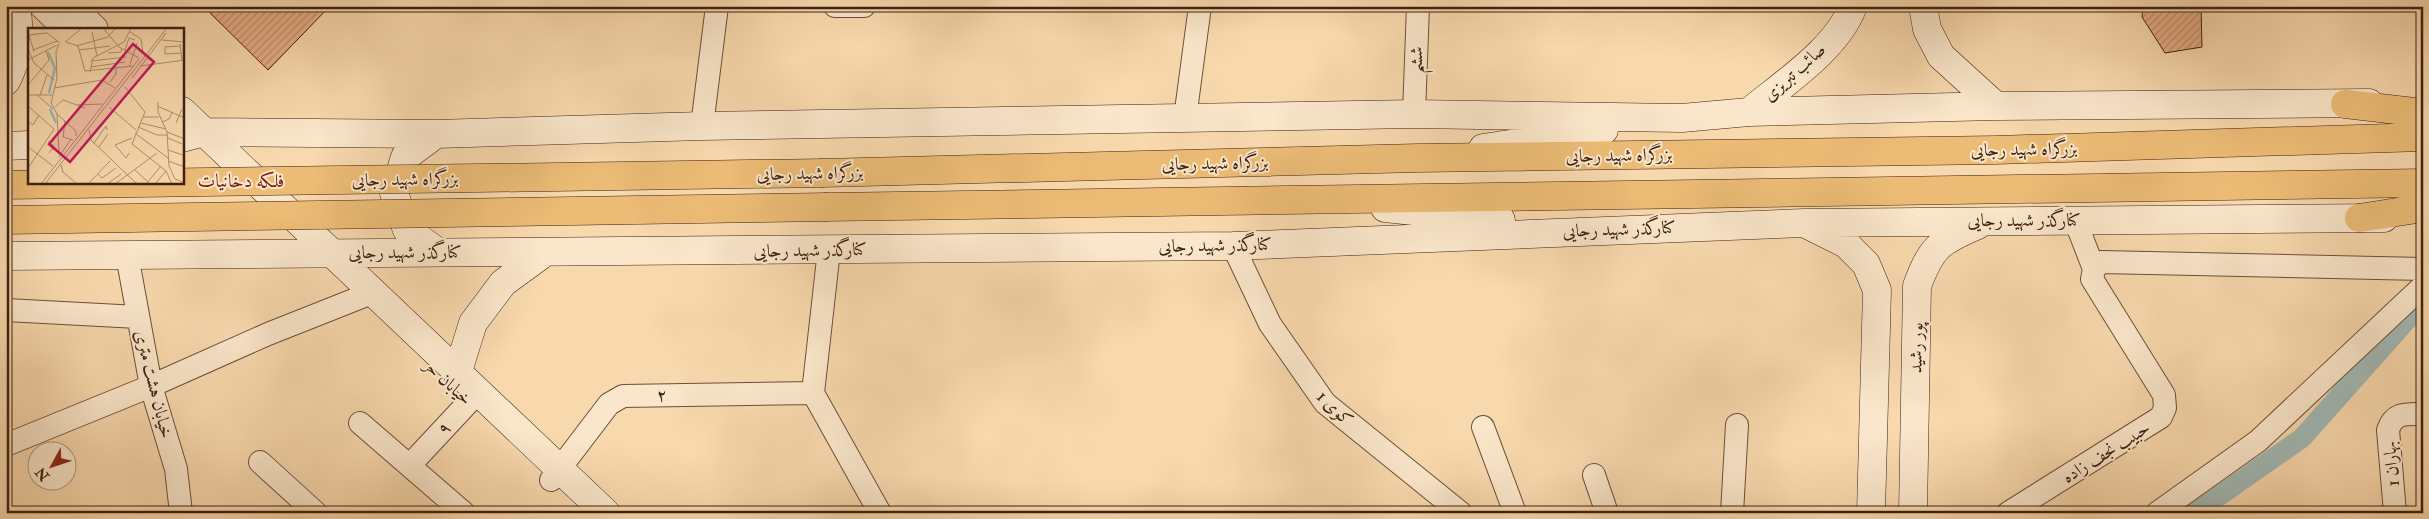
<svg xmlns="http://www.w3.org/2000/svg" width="2429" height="519" font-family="'IM FELL Double Pica',Amiri,serif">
<defs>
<pattern id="building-hatch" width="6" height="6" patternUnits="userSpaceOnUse" patternTransform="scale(1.25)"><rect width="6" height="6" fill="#e7ad86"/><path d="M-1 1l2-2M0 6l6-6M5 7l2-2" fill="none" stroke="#bc8c6c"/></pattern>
</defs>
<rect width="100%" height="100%" fill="#f8d8ad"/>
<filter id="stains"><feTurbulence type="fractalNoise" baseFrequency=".004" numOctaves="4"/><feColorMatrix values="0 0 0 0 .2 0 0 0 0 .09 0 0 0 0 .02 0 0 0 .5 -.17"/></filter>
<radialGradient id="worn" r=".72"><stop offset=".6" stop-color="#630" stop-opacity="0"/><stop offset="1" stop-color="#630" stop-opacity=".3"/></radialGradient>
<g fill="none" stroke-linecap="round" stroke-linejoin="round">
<path stroke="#a1b8b4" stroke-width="20" d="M2195,513L2302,438L2423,302"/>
</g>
<path fill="url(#building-hatch)" stroke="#3d2111" d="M203,6H330L268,70Z
M2143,6H2201L2202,47L2165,53L2142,17Z"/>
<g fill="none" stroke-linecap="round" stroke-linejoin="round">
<g stroke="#6c4f38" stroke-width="24">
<path id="street" d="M835,6H864
M1414,114L1418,6
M1185,118L1200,6
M702,126L717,6
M1233,246L1270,324L1325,403L1461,513
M829,250L813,393L880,513
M127,255L151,386L176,469L181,513
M2094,269L2101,262L2423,269
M6,310L138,317
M360,423L464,513
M1483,427L1515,513
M6,445L151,386L268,334L374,292
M260,462L316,513
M410,465L479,391
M1594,475L1607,513
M551,480L609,404L623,396L813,393
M1732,513L1737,425
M2008,513L2161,417L2165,408L2164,395L2092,279L2094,269L2075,220
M2157,513L2258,441L2423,286
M2395,513L2388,430C2394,412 2406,414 2423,414"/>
</g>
<g stroke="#3d2111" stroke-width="29">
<path id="secondary" d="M44,6L68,29
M70,6L94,29
M1923,6L1927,29L1941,56L1996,106
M6,81C19,57 21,33 16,6
M182,111L606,513
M1749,112C1784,83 1837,49 1853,6
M436,134L405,157L394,193L407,230L438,252
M182,138L204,132L436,134L702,126L1414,114L1682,118L1749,112L1996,106L2369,103
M6,146L29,145
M1483,148L1604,130
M1385,208L1501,220
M1808,225L1846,244L1866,264L1877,290L1871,513
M6,256L1233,246L1804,223L2384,218
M458,371L473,323L503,283L544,253
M1913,513L1917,286C1932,246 1939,242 1978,225"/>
</g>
<g stroke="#3d2111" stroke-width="29">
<path id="highway" d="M2345,104L2423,113
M823,173L1418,158L1996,150L2423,137
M827,207L2423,183
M2359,218L2423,208"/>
</g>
<use href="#street" stroke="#fae6ca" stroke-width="22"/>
<use href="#secondary" stroke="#fae6ca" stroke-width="28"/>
<use href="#highway" stroke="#ecbc76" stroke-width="28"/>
<g stroke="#3d2111" stroke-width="29" stroke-linecap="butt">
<path id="highway-bridge" d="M6,185L823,173
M6,220L827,207"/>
</g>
<use href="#highway-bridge" stroke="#ecbc76" stroke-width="28"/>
</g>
<g text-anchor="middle" stroke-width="4" stroke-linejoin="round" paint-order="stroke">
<g font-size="18" fill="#3d2111" stroke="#fae6ca">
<text transform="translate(1416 60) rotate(-88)" y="6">ششم</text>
<text transform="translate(1794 72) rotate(-42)" y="6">صائب تبریزی</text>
<text transform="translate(2024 149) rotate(-1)" y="6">بزرگراه شهید رجایی</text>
<text transform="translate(1619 155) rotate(-1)" y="6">بزرگراه شهید رجایی</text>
<text transform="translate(1215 163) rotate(-1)" y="6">بزرگراه شهید رجایی</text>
<text transform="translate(810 173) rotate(-1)" y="6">بزرگراه شهید رجایی</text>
<text transform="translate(405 179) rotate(-1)" y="6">بزرگراه شهید رجایی</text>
<text x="2024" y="226">کنارگذر شهید رجایی</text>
<text transform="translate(1619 229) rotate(-2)" y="6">کنارگذر شهید رجایی</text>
<text transform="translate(1215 245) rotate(-1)" y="6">کنارگذر شهید رجایی</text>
<text transform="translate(810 250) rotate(-1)" y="6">کنارگذر شهید رجایی</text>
<text x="405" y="258">کنارگذر شهید رجایی</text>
<text transform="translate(1916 348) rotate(-89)" y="6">پور رشید</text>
<text transform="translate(448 382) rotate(43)" y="6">خیابان حر</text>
<text transform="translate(154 384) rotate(76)" y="6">خیابان هشت متری</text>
<text transform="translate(662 395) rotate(-1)" y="6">۲</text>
<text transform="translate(1335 408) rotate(44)" y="6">کوی 1</text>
<text transform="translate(444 428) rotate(-47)" y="6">۹</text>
<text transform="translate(2106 452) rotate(-32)" y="6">حبیب نجف زاده</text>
<text transform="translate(2391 464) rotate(-95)" y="6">بهاران 1</text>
</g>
<g font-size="19" fill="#7a1f14" stroke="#fae6ca">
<text x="241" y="187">فلکه دخانیات</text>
</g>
</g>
<g transform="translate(28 28)">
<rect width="156" height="156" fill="#f8d8ad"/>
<path fill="none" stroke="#a1b8b4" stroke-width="2.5" d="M20,24L27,40L21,65M22,81L28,95"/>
<path fill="none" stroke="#ad8f6f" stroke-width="1" d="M75,0L91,19L111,30M64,4L69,28M102,4L113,11L115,25M0,7L19,5L32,15M1,7L6,24M134,12L157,14M37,14L54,0M38,14L50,18L57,43L105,38M31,16L28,24L29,50L23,75L29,86L48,103V108M152,16L154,32M48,18L80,9L88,0M0,21L6,35L26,52M5,22L29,13M51,22L82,18M97,22L101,10L107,12M80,25L93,24L94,21M137,26V19L153,18M137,26L153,25M0,32L29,17M63,33L98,29M112,38L157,32M63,39L97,34M101,39L109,15M62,44L65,30L96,14L103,0M104,50L138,5M82,54L88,46V40M0,57L21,32L18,23M97,59L117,84M26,60L74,52L87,60M0,67H24M9,67L25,81M12,67L19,47M130,74V84L139,104L141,138L147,151L157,155M0,78L26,101L0,140M129,78L157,90M27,79L35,72L49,77M81,79L108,102M57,80L49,77L74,76M117,84L104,116L138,143L144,156M29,86L31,125M115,89H131M37,93L35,109L45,112M1,94L5,97L11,87M134,94L141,91L144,84M113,95L138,101M148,95L154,81M110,99L129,107H140M61,102L63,112L109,156M139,104L157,111M107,105L140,130M140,110L154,116M20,113L26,118L21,125M66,115L78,98L79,102M0,119L25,138M71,119L80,106M140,122L155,127M101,125L98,130L87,117L104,110M31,129L43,111M140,133L157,139M33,137L35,144L49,156M106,141L120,154M70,146L74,150L88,140M13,156L111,31M17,156L139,0M60,156L82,133M79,156L93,146M87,156L129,125M118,156L133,138M127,156L138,143"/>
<path fill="#c2185b" fill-opacity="0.15" stroke="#c2185b" stroke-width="2.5" d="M105,16L126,34L42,134L21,116Z"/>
<rect width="156" height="156" fill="none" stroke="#3d2111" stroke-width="2.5"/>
</g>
<rect width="2429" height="519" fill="none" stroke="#f8d8ad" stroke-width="25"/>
<rect x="8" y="8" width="2414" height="504" fill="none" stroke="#3d2111" stroke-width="2.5"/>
<rect x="12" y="12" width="2404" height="494" fill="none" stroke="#3d2111"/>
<g transform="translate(52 466) rotate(230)"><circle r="24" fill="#fae6ca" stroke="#ae9780"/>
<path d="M0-4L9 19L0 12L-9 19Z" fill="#8f2418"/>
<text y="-8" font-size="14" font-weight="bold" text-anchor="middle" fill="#3d2111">N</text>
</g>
<rect width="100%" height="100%" filter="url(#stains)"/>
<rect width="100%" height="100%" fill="url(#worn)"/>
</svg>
